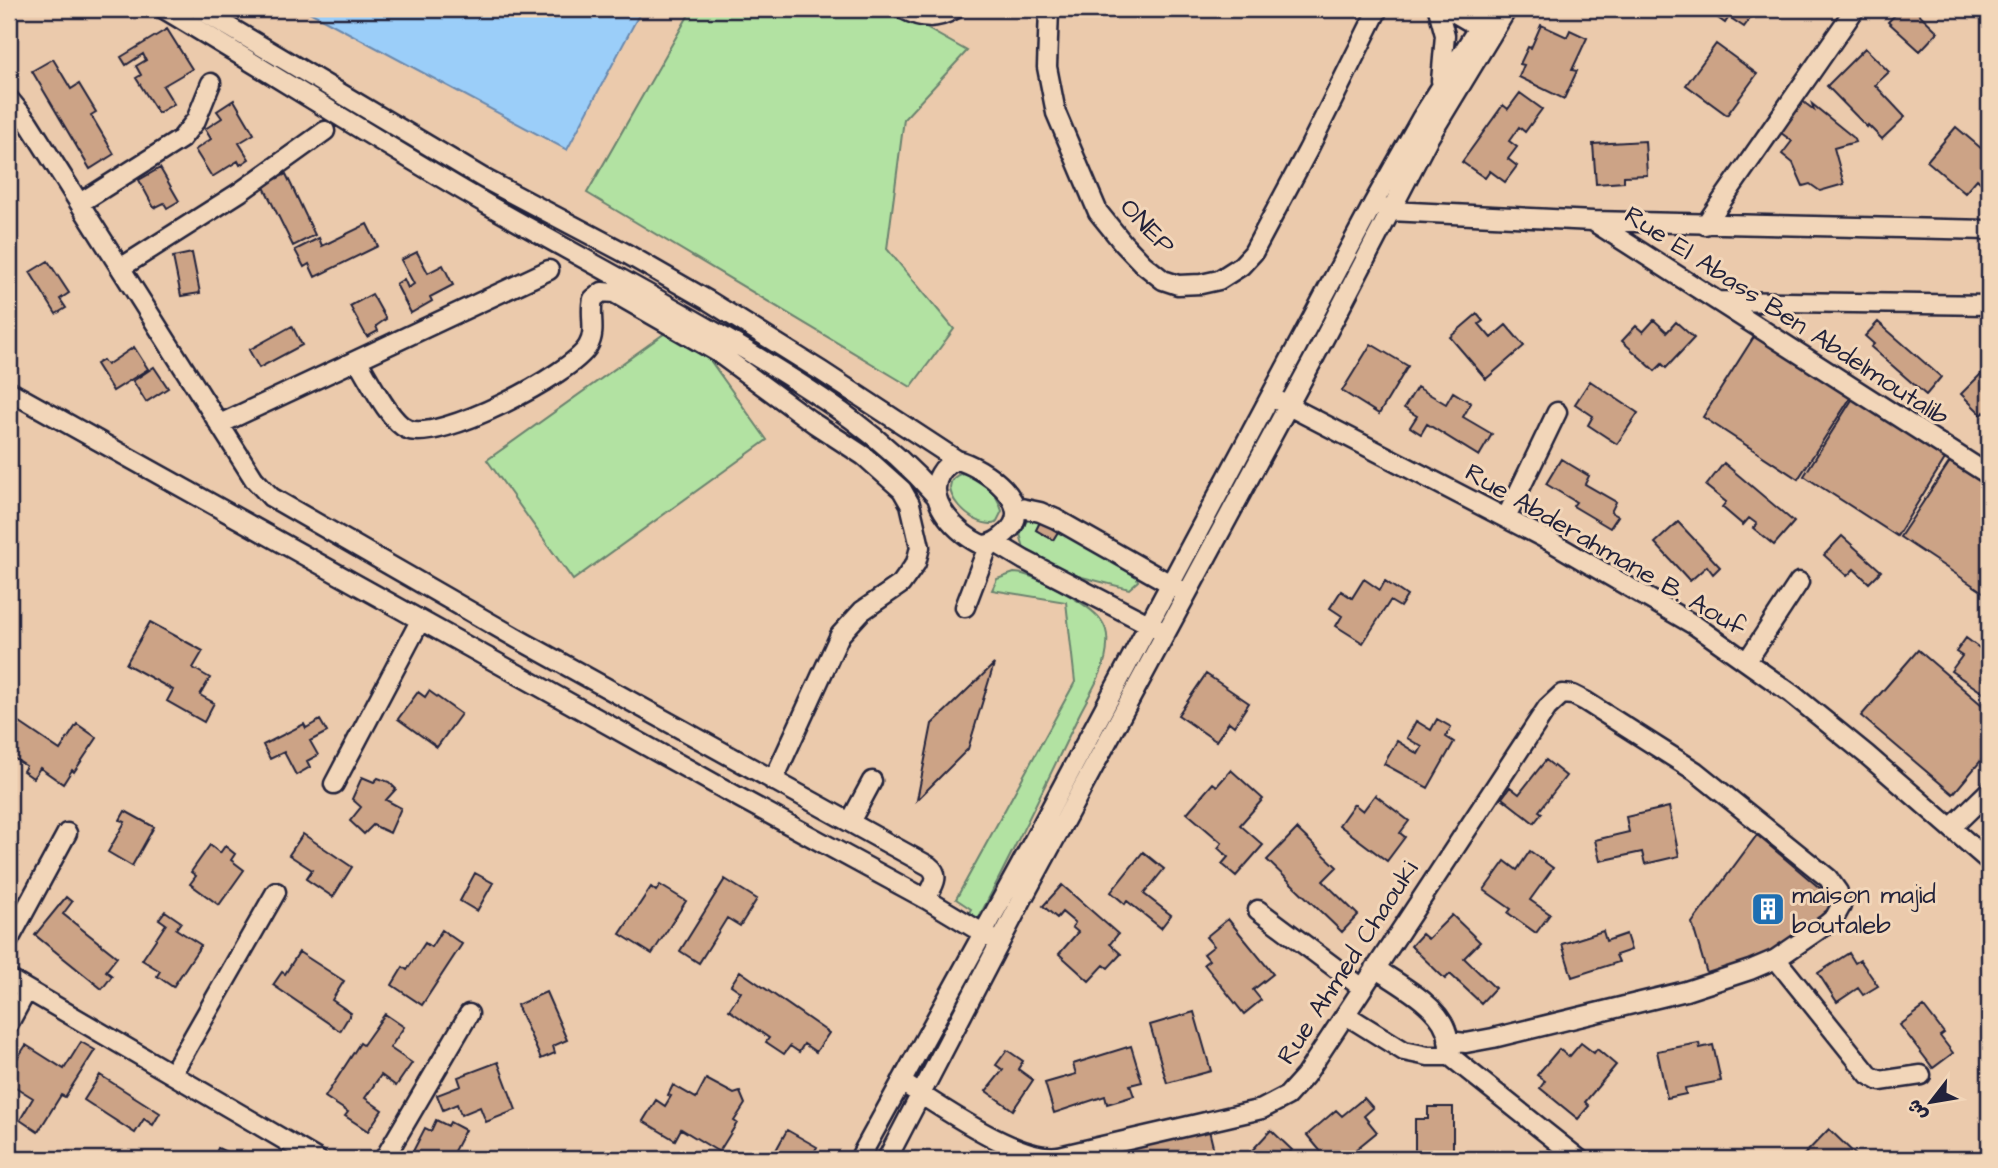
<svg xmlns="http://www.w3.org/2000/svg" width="1998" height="1168" font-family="'Architects Daughter','Playpen Sans Arabic',sans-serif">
<rect width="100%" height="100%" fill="#ebcaac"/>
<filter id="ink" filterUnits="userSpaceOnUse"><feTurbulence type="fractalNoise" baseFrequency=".0143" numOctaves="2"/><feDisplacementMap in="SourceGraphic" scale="14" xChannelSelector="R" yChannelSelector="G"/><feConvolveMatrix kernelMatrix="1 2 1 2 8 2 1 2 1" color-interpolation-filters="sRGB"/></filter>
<g filter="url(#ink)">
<path fill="#b2e2a2" stroke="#6a826e" stroke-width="2" d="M692,9H892L967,51L904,119L887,249L954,329L911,387L587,193Z
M682,321L767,440L573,580L487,460Z
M963,473C982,475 997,493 1002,511L996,523C973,531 928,483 963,473Z
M1032,518L1041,520L1036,530L1053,540L1059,530L1136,575L1138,581L1129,589L1070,574L1024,548L1020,534L1026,522Z
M1014,573C1034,573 1089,604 1101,620C1106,627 1108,637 1107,645C1107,670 1087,697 1077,719C1045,786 1012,853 978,919L968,914L971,909L956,899L1075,682L1066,602L992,590L997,579Z"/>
<path fill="#9bcef9" stroke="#6b89ad" stroke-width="2" d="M304,9H642L567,150Z"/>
<path fill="#cca386" stroke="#22223b" stroke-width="2" d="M1705,9H1757L1744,27L1729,17L1725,23Z
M1901,9H1914L1938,32L1920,51L1888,22Z
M1541,25L1567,37L1570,30L1587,38L1572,70L1577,71L1564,99L1519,77L1524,65L1520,64L1528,47L1531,48Z
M167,29L192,69L163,86L174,104L158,113L136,78L141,75L136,66L146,60L143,54L126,65L121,57Z
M1716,44L1757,74L1727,115L1686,85Z
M1865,48L1889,72L1875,85L1905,117L1882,139L1868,125L1867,127L1827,86Z
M53,59L71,89L79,84L96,112L91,115L114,154L90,169L32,71Z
M1520,93L1542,109L1525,132L1519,127L1509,141L1517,147L1508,159L1517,166L1505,182L1490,171L1485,178L1462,162L1503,105L1508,109Z
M234,100L254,134L239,143L249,159L240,165L238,161L212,177L195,150L211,139L205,129L222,118L217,111Z
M1801,100L1814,110L1812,104L1853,137L1855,142L1834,148L1844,184L1820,191L1810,184L1803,186L1793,163L1782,154L1792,141L1777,130Z
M1956,127L1989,155V180L1984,186L1977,179L1965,193L1927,161Z
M1645,141L1647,175L1624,176V182L1596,184L1593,144Z
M160,168L179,201L167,208L164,203L154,208L139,180Z
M286,174L315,235L293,246L263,185Z
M367,224L378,246L315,277L309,264L304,267L295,250L319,238L322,246Z
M417,252L428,273L443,265L453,285L430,297L432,301L411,313L396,284L404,279L408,288L414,284L401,260Z
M192,253L200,293L181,296L173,257Z
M48,261L69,293L60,299L66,308L56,314L30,272Z
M372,294L386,319L376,326L378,331L367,337L350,306Z
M1477,314L1483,321L1479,324L1491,338L1506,325L1524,346L1486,379L1450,337Z
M1654,320L1667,332L1676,322L1694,338L1666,368L1662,364L1655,371L1622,341L1636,326L1643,332Z
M1878,322L1941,377L1926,395L1871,347L1874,344L1865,336Z
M292,326L302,345L259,368L249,350Z
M1757,332L1853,394L1798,479L1703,417Z
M1371,344L1408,366L1379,414L1342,391Z
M134,347L148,369L113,391L96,364L103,360L107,365Z
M1989,366V417L1984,412L1982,415L1961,394Z
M154,367L168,388L146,402L133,381Z
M1590,381L1638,413L1617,444L1588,425L1593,416L1575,404Z
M1417,387L1446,404L1453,392L1471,403L1463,417L1492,434L1479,456L1427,424L1421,434L1410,427L1417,416L1404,408Z
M1855,395L1948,454L1897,536L1804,476Z
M1953,457L1989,481V596L1900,537Z
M1561,459L1589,476L1585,484L1616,502L1611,512L1618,516L1610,528L1573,506L1576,502L1546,484Z
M1724,463L1794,522L1774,545L1753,528L1757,524L1749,518L1743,525L1722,507L1726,502L1706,486Z
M1041,520L1059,530L1053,540L1036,530Z
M1678,522L1720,567L1713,574L1707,566L1690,581L1655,543Z
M1842,536L1881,571L1869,583L1854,569L1847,576L1824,555Z
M1364,579L1380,590L1385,581L1407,596L1400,607L1390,601L1363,643L1336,626L1342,616L1330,608L1341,591L1352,598Z
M150,622L203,651L193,668L210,678L200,695L214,703L204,722L167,701L173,690L126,664Z
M1966,638L1989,655V697L1951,671L1962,656L1956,652Z
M1918,650L1989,711V751L1953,794L1861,716Z
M994,664L968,749L917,800L932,724Z
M1206,674L1249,703L1234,726L1229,722L1216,741L1178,715Z
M429,691L461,714L437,747L398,719L418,692L425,697Z
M1437,719L1451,727L1446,737L1454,742L1428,788L1384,764L1397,741L1418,754L1422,747L1407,738L1416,721L1431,730Z
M320,720L327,732L310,741L318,755L307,761L310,767L296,775L284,752L270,759L263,745L304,724L306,728Z
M17,721L60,750L77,724L97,738L74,772L72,770L63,784L40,768L33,778L23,771L26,766L9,755V734Z
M1546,760L1566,776L1539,811L1542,813L1534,823L1502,798L1510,787L1519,794Z
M1231,770L1263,799L1240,825L1263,845L1236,876L1222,864L1228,857L1218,848L1222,843L1187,813L1213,783L1217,786Z
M362,777L374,782L378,778L389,782L396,789L386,800L401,808L390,833L373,825L364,834L350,821L361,807L352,799Z
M1375,795L1409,821L1400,833L1405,837L1387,861L1339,825L1354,804L1363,811Z
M1669,807L1679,856L1645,864L1642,852L1600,861L1595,840L1629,832L1626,817Z
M125,811L154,827L132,866L108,852L125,822L120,820Z
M1297,829L1337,867L1323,881L1358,915L1342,932L1267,860Z
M303,834L352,867L333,897L306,879L312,870L289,855Z
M1757,835L1841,906L1835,917L1710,984L1692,923Z
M210,845L220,853L225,846L235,854L231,860L244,870L219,905L190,884L196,876L191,872Z
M1530,851L1553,868L1530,900L1550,914L1536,933L1508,913L1511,909L1484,890L1505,861L1517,870Z
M1143,852L1164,869L1144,894L1171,915L1161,928L1127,901L1125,904L1111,892Z
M475,873L493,883L477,911L460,901Z
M725,879L757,899L740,926L727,918L699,963L680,951Z
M660,885L686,901L652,954L620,934L651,887L656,891Z
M1062,885L1118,934L1110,944L1121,954L1108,968L1104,965L1089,981L1059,954L1078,932L1072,927L1075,923L1062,912L1057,918L1043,906Z
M66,897L72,902L63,914L117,957L106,971L112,976L102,989L35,935Z
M165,911L181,922L176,929L201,945L173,987L157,976L160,971L142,960L166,924L159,919Z
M1452,915L1480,942L1464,958L1495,988L1481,1003L1450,974L1445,979L1411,946L1422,934L1428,939Z
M1228,919L1273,974L1253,990L1261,1000L1244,1014L1204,964L1209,960L1204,954L1214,946L1206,937Z
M442,930L462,944L422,1005L392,985L403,967L407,970L425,943L431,947Z
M1603,931L1606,941L1626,934L1631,950L1616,955L1619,962L1572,977L1562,944Z
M299,952L344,981L332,1000L351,1013L340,1031L273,985L282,972L285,974Z
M1849,953L1855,963L1860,960L1878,986L1863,995L1858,988L1837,1002L1818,973Z
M740,971L829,1033L816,1052L804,1044L799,1052L790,1046L784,1054L766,1042L769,1038L729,1010L741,992L731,985Z
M546,992L567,1040L553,1046L555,1053L541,1059L517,1005Z
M1924,1007L1944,1033L1940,1036L1953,1053L1933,1068L1900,1025Z
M1194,1012L1211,1071L1167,1083L1150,1025Z
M385,1014L404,1027L390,1048L412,1063L396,1086L381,1075L365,1098L382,1110L368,1131L345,1116L348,1112L325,1097L360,1043L363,1045Z
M81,1042L95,1050L65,1097L61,1095L38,1132L20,1120L33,1098L9,1083V1071L26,1045L64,1069Z
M1581,1043L1594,1053L1597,1049L1616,1065L1585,1102L1589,1106L1578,1119L1540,1088L1545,1081L1537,1075L1559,1049L1569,1057Z
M1699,1043L1700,1048L1713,1045L1721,1081L1685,1088L1686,1094L1667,1098L1657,1051Z
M1131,1046L1142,1082L1130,1085L1134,1096L1107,1104L1105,1096L1054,1113L1045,1083L1076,1074L1073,1064Z
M1007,1050L1023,1061L1018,1069L1033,1080L1013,1110L986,1091L1003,1070L996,1065Z
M498,1062L516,1110L486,1122L480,1107L461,1115L457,1104L443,1110L437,1095L461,1086L458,1077Z
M100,1075L160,1113L153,1125L144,1119L135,1133L84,1100Z
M706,1079L734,1094L740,1092L745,1104L734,1121L737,1123L719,1152L681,1129L675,1140L643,1121L656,1100L665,1106L671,1096L668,1095L673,1085L696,1098Z
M1364,1098L1373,1108L1364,1116L1377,1132L1344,1159H1327L1307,1135L1336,1110L1342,1116Z
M1428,1107H1453V1159H1426V1155H1415V1119H1428Z
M436,1120L448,1126L450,1122L465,1130L453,1153L464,1159H409L425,1128L431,1131Z
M1829,1129L1859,1158L1800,1159Z
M787,1130L817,1147L810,1159H787L775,1152Z
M1209,1130L1216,1159H1106L1105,1153Z
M1271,1130L1292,1150L1283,1159H1244Z
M218,1148L241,1159H213Z"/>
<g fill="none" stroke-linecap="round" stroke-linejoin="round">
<g stroke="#22223b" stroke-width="23">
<path id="minor" d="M164,9C273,74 380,143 490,206C579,257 670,304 757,357C823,397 884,437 936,496
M199,9L483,178L627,254L709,301L821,371L957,460C982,466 1039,505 1006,533C999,540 991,545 982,545C959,535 924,501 940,474C944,467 949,463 957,460
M903,9C922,19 936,20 955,9
M1049,9L1047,67L1056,113L1098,212L1123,243L1143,264L1163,280L1178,285L1201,284L1219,280L1241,266L1253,253L1308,150L1378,9
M1438,9L1445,35L1441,81
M1448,9L1489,33
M9,99L28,122L254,479L271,497L518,639L929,866C942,876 932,887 926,899
M80,203L181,139L196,120L211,83
M1380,207L1390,211L1593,221L1989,230
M1594,222L1989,475
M1705,225L1855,9
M122,267L240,192L325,131
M1718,301L1989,305
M357,360C368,377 389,421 407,429C438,444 572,374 588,346C597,331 589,315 593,299L602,292L614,293L717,352L815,424L864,456L902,490L910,504L920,547L916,563L901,584L862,611L840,635L773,781
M9,391L740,798L926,899L991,938
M1279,401L1548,540L1696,626L1792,694L1867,755L1989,861
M220,424L549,270
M1016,507L1040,512L1056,519L1181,590
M1506,518L1557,412
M994,542L1024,560L1158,629
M965,607L989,544
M1747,661L1799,582
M334,784L420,621
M850,822L872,781
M1951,828L1989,791
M1258,910L1361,987
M9,940L67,833
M1776,959L1869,1075L1880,1081L1921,1075
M1375,968C1397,983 1437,1004 1446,1030C1449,1037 1449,1045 1449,1052
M9,979L317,1159
M1346,1015L1404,1051L1428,1056H1450
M9,1023L27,990
M1450,1056L1579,1159
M172,1074L276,892
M901,1082C938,1104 1016,1162 1059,1156L1262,1109L1287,1096L1305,1076L1547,708L1562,694L1573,695L1585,701L1695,771L1828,878L1838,892L1841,906L1835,917L1827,924L1776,959L1750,970L1686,991L1493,1038L1466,1043L1448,1041
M384,1159L469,1014
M859,1159L1020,866L1373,204L1422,117L1490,9
M887,1159L1024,896L1314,358L1428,139L1507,9"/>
</g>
<use href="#minor" stroke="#f2d6b9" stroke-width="18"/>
</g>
</g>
<defs>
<g id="building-square" transform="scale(1.75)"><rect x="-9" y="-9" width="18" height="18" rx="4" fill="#1f6fb2" stroke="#f2d6b9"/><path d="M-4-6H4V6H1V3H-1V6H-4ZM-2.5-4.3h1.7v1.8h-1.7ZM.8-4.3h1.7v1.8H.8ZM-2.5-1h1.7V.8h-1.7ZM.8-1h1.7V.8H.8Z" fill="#fff"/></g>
</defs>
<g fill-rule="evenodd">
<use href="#building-square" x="1768" y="909"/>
</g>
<g text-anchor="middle" stroke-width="6" stroke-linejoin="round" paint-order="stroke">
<g font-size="26" fill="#22223b" stroke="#f2d6b9">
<text transform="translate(1148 226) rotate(47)" y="9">ONEP</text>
<text transform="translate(1787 315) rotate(33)" y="9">Rue El Abass Ben Abdelmoutalib</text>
<text transform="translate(1606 549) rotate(30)" y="9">Rue Abderahmane B. Aouf</text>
<text transform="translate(1347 962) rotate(-57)" y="9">Rue Ahmed Chaouki</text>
</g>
<g font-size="26" fill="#22223b" stroke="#f2d6b9" text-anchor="start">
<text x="1792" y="903">maison majid<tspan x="1792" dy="30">boutaleb</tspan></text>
</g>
</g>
<rect width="1998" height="1168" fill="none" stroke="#f2d6b9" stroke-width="35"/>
<rect x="18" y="18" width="1963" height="1133" fill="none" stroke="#22223b" stroke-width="2.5" filter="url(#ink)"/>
<g transform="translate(1931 1102) rotate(239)" stroke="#f2d6b9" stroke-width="5" paint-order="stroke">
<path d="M0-5L12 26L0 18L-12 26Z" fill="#22223b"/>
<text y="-10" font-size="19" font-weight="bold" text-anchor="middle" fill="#22223b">ش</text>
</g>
</svg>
